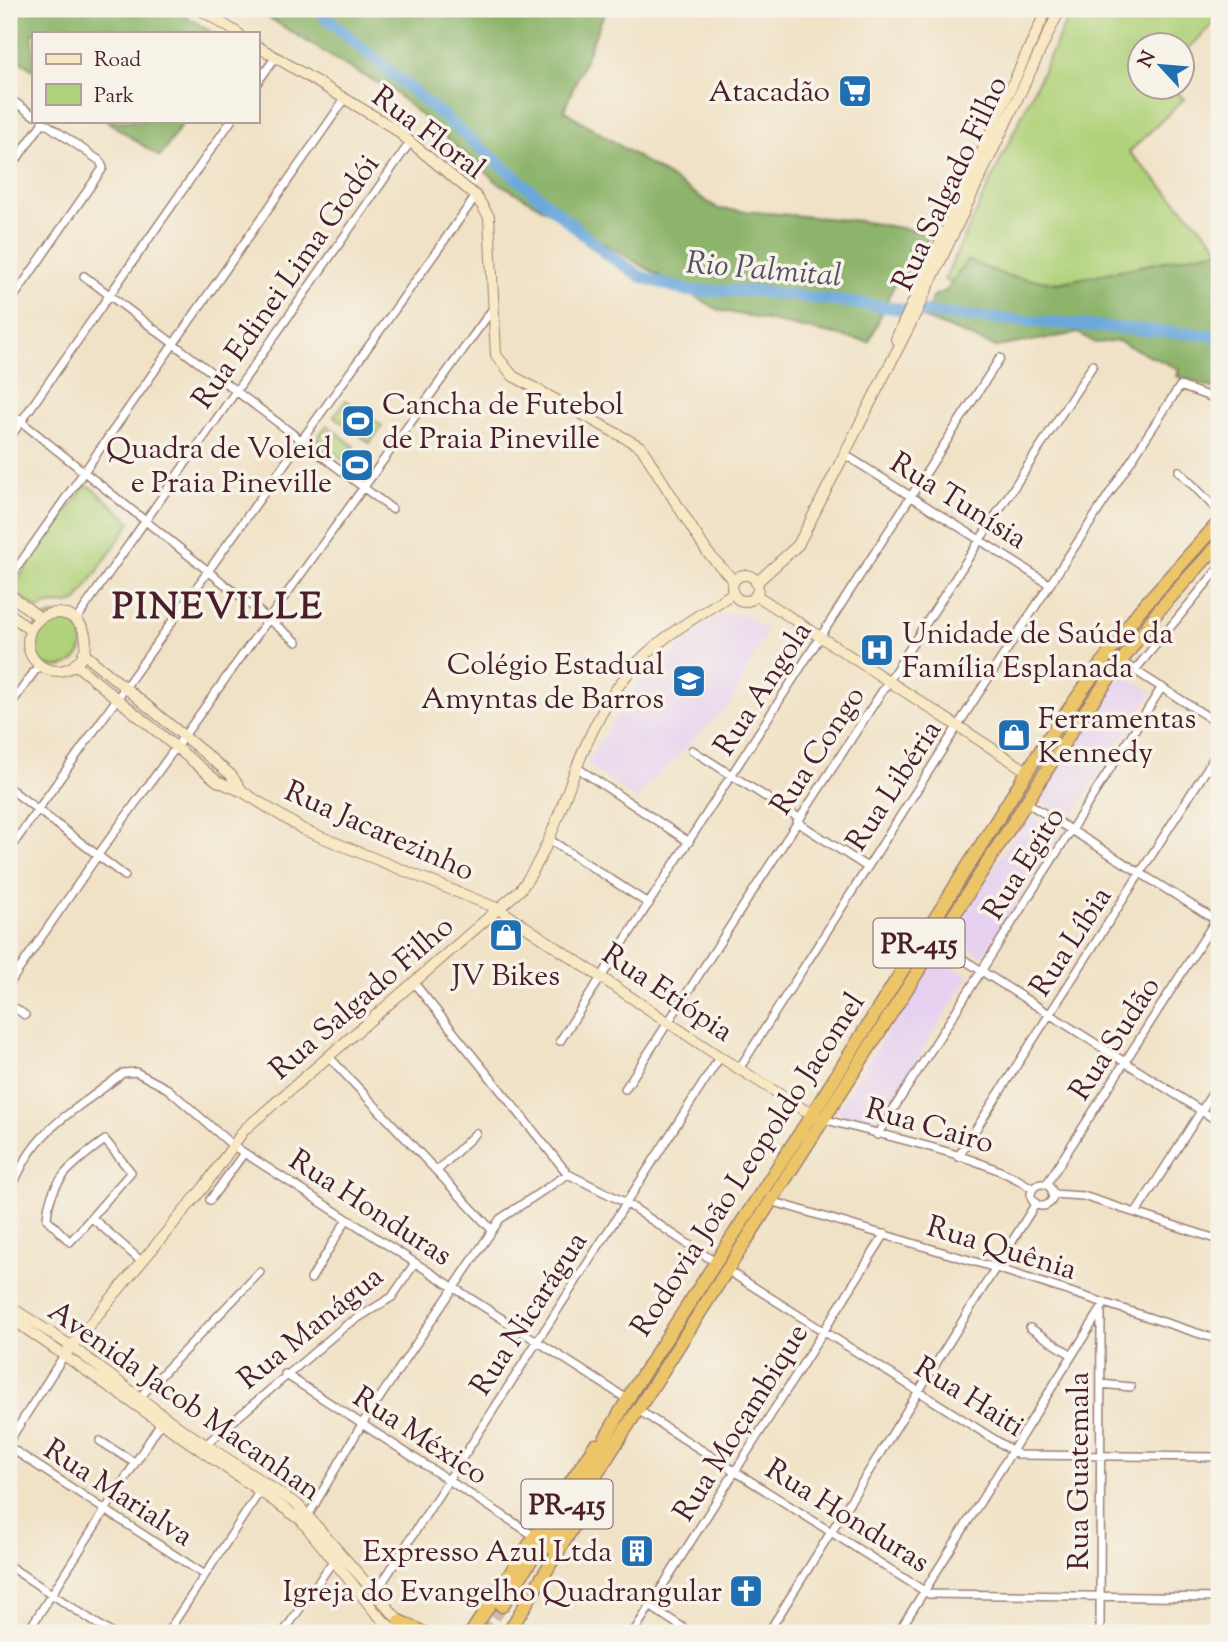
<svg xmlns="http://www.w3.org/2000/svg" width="1228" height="1642" font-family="'Sorts Mill Goudy',serif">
<rect width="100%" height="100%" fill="#f7f3e8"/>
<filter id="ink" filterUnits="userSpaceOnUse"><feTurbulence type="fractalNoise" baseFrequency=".0143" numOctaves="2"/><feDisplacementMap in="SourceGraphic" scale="14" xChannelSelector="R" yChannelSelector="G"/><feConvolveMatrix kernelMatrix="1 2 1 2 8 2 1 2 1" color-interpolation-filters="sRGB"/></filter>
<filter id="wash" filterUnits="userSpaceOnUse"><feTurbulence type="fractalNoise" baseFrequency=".00686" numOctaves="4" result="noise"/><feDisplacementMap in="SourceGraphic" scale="28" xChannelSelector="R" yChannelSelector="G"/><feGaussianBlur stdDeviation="1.57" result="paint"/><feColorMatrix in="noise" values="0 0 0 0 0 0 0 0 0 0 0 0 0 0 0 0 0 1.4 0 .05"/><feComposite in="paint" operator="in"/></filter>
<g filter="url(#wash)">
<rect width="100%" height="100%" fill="#f0e2c6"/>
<path fill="#e6d2f0" d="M719,615H742L767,630L731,703L635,799L587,764L644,670L671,654L675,656L682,636Z
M1121,673L1152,692L1069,820L1037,798Z
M1028,813L1061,833L982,956L950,936Z
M935,956L969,976L875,1126L839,1115L837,1111Z"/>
<path fill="#b0d27a" stroke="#7d7852" stroke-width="2" d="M1072,9H1219V18L1183,54L1182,46H1140V88H1172L1184,99L1129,152L1219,246V250L1058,283L1006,276L967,260L951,283L944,280Z
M346,400L382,426L370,443L334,416Z
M327,425L354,446L344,460L316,440Z
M85,486L91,487L131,522L77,601C65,608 50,600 38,610L14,592V585Z
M31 641a26 26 0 1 1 52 0a26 26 0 1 1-52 0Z"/>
<path fill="#8cb46a" stroke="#6b6a4a" stroke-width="2" d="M9,9H175L213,33H33V70L9,54Z
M255,9H444L449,14L453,9H606L564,110L719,209L860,221L930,233L917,263L894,285L869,342L719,310L497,182L393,91L346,66Z
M107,121H184L160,157Z
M1219,250V390L1177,376L1179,369L1118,341L1095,343L1079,333L996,347L923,318L934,296L947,290L967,260L1006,276L1058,283Z"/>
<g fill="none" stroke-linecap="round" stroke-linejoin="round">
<path stroke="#6aa7db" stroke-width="12" d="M316,9L608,255L642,277L688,291H757L949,315L1219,336"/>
</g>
</g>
<g filter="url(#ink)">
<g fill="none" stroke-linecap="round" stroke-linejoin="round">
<path stroke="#cfbba7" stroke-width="12" stroke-dasharray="12 6" stroke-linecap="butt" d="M485,1633L502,1606"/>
<g stroke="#9d8078" stroke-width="10">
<path id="street" d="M257,83L275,58
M9,98L33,115
M9,170L43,122
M84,276L392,509
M9,304L103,168L100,161L42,121
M9,412L297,642
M9,439L231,121
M844,454L1049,584
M1179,471L1219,512
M9,579L345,99
M76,620L411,141
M1120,661L1219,724
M1135,670L1219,568
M9,707L39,665
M692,750L799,818
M576,767L689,842
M9,788L125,876
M1026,802L1219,922
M797,822L867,867
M550,840L649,904
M9,850L476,196
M936,942L1219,1122
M414,983L568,1174L626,1203L715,1262
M9,984L98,855L494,307
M9,1004L25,1015
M560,1041L1000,358
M330,1058L492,1230
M739,1069L978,694L1180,386L1219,400
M625,1089L1093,365
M823,1119C882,1136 985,1155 1033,1189
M877,1135L1162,687
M105,1140L131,1172L70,1242L47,1219C49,1180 75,1162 105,1140Z
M958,1157L1219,750
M437,1171L476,1133
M1031 1195a11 11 0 1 1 22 0a11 11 0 1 1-22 0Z
M1046,1185L1219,915
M1052,1194L1083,1196L1219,1240
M9,1198C30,1129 71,1115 123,1073L136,1072L168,1089L232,1145L627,1399
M210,1200L244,1153
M771,1201L996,1268L1219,1340
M1136,1213L1219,1083
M91,1217L141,1261
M727,1270L1019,1455L1219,1457
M311,1279L347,1219
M1030,1328L1072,1355
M285,1374L533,1535
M1101,1384L1131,1387
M139,1398L260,1272
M638,1410L929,1594L1219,1598
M9,1441L65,1354
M100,1441L135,1463
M204,1446L345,1326L392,1297L415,1263
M9,1447L205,1575
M309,1514L362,1424L500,1219L568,1174
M9,1566L111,1633
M375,1594L720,1057
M650,1606L691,1633
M27,1633L160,1424
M167,1633L260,1491
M283,1633L333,1561
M633,1633L885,1234
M768,1633L1036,1203
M898,1633L1105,1303
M1100,1633L1101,1309"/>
</g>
<g stroke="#9d8078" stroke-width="12">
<path id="secondary" d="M199,9L238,33
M257,46L392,127L476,196L489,217L496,355L513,376L641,447L707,552L734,581
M896,339L1047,9
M732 588a13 13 0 1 1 26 0a13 13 0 1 1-26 0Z
M756,583L798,545L813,516L911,323L1060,9
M9,594L40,618
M756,595L1027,771
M28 642a29 29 0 1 1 58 0a29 29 0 1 1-58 0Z
M9,613L30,630
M83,653L231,775L243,792
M75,664L217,781L243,792L304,830L499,909L720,1057L816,1117
M9,1306L71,1346L180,1428L298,1505L403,1625
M9,1317L301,1520L375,1612L396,1633
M65,1354L204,1187L244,1130L520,890C548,854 559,811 576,769C591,730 614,684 645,655C672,630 703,613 733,593"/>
</g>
<g stroke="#9d8078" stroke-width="15">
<path id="highway" d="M550,1547L1078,721L1158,611L1219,544
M502,1606L584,1476L634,1388L811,1116L1049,737L1139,611L1219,522
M399,1621L424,1633
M471,1633L595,1445
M508,1633L592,1496"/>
</g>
<use href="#street" stroke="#fff" stroke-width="7"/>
<use href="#secondary" stroke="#f8e8c3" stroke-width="10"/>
<use href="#highway" stroke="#edc569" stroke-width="12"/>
</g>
</g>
<defs>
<g id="supermarket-square" transform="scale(1.75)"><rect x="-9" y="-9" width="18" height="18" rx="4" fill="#1f6fb2" stroke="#f7f3e8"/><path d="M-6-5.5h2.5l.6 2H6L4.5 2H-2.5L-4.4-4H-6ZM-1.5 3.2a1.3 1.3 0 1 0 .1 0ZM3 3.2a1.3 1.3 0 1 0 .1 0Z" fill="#fff"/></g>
<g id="stadium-square" transform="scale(1.75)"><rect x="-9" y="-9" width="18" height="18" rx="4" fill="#1f6fb2" stroke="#f7f3e8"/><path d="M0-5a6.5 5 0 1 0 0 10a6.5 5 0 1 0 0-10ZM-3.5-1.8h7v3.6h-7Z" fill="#fff"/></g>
<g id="hospital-square" transform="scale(1.75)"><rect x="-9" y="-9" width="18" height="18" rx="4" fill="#1f6fb2" stroke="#f7f3e8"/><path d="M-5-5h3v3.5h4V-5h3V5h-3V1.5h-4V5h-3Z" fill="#fff"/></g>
<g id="school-square" transform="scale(1.75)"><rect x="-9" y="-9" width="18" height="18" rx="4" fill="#1f6fb2" stroke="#f7f3e8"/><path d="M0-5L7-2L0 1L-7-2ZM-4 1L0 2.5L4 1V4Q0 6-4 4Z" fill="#fff"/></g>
<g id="shop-square" transform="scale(1.75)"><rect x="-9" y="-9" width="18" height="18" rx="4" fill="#1f6fb2" stroke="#f7f3e8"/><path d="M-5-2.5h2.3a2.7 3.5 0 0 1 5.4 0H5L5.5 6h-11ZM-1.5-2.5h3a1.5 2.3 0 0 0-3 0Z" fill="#fff"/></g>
<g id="building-square" transform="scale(1.75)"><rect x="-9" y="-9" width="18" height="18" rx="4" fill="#1f6fb2" stroke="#f7f3e8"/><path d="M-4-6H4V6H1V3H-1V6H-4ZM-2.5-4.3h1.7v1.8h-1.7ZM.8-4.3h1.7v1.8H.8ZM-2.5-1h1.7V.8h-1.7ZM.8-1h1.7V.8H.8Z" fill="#fff"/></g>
<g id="church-square" transform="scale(1.75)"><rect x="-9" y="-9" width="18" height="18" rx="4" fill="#1f6fb2" stroke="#f7f3e8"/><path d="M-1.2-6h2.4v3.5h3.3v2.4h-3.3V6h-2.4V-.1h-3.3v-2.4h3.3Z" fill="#fff"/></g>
</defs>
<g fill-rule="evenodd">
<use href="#supermarket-square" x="855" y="91"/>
<use href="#stadium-square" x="358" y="421"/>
<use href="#stadium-square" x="357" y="465"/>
<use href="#hospital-square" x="877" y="650"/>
<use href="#school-square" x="689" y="681"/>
<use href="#shop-square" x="1014" y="735"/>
<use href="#shop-square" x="506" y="935"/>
<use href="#building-square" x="637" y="1551"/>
<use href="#church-square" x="746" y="1591"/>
</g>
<g text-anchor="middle" stroke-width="7" stroke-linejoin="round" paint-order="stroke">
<g fill="#f7f3e8" stroke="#7e5f64" stroke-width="2">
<rect x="873.5" y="918.5" width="91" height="49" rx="5"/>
<rect x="521.5" y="1479.5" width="91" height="49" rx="5"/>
</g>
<g font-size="28" font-weight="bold" fill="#4a1f2b">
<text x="919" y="953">PR-415</text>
<text x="567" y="1514">PR-415</text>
</g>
<g font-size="30" fill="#4a1f2b" stroke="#f7f3e8" text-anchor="end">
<text x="830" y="101">Atacadão</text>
<text x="382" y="414" text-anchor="start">Cancha de Futebol<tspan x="382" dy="34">de Praia Pineville</tspan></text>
<text x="332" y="458">Quadra de Voleid<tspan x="332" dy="34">e Praia Pineville</tspan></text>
<text x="902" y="643" text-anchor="start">Unidade de Saúde da<tspan x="902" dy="34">Família Esplanada</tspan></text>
<text x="664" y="674">Colégio Estadual<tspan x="664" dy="34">Amyntas de Barros</tspan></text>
<text x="1038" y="728" text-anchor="start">Ferramentas<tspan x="1038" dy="34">Kennedy</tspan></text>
<text x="506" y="985" text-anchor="middle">JV Bikes</text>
<text x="612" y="1561">Expresso Azul Ltda</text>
<text x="722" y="1601">Igreja do Evangelho Quadrangular</text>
</g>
<g font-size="30" fill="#4a1f2b" stroke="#f7f3e8">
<text transform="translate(429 132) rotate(37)" y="10">Rua Floral</text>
<text transform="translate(949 183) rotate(-65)" y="10">Rua Salgado Filho</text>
<text transform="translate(285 281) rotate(-55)" y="10">Rua Edinei Lima Godói</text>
<text transform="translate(959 500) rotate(32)" y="10">Rua Tunísia</text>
<text transform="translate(762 688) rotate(-57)" y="10">Rua Angola</text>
<text transform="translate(817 750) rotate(-57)" y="10">Rua Congo</text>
<text transform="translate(893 785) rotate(-57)" y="10">Rua Libéria</text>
<text transform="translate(380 830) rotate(24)" y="10">Rua Jacarezinho</text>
<text transform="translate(1023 863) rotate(-58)" y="10">Rua Egito</text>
<text transform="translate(1070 941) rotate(-57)" y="10">Rua Líbia</text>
<text transform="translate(668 992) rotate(34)" y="10">Rua Etiópia</text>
<text transform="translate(361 997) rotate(-41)" y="10">Rua Salgado Filho</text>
<text transform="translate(1114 1038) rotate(-57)" y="10">Rua Sudão</text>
<text transform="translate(930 1125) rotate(16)" y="10">Rua Cairo</text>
<text transform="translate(747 1164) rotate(-57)" y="10">Rodovia João Leopoldo Jacomel</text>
<text transform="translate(371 1207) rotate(33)" y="10">Rua Honduras</text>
<text transform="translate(1002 1247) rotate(17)" y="10">Rua Quênia</text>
<text transform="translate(528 1313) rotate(-57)" y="10">Rua Nicarágua</text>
<text transform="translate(310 1327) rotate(-39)" y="10">Rua Manágua</text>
<text transform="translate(970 1396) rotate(32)" y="10">Rua Haiti</text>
<text transform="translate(185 1400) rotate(35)" y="10">Avenida Jacob Macanhan</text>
<text transform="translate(740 1422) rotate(-58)" y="10">Rua Moçambique</text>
<text transform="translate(421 1435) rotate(33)" y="10">Rua México</text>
<text transform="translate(1078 1471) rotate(-90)" y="10">Rua Guatemala</text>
<text transform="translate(119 1492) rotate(33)" y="10">Rua Marialva</text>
<text transform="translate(848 1515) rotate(32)" y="10">Rua Honduras</text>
</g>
<g font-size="32" font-style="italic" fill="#554f69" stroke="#f7f3e8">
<text transform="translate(764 268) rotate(5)" y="11">Rio Palmital</text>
</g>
<g font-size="37" font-weight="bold" letter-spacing="2" fill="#4a1f2b" stroke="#f7f3e8">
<text x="218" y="618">PINEVILLE</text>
</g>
</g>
<rect width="1228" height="1642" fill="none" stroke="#f7f3e8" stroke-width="35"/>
<rect x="32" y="32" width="228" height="91" fill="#f7f3e8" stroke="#b29e9c" stroke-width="2"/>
<rect x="46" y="54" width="35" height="10" fill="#f8e8c3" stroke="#b29e9c" stroke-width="2"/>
<text x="94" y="66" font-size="21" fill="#4a1f2b">Road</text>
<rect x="46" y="84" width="35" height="21" fill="#b0d27a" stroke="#b29e9c" stroke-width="2"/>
<text x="94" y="102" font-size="21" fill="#4a1f2b">Park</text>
<g transform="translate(1161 66) rotate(296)"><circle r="33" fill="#f7f3e8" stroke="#b29e9c" stroke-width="2"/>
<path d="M0-5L12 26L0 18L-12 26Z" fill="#1f6fb2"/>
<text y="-10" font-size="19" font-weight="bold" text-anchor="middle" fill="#4a1f2b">N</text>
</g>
</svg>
